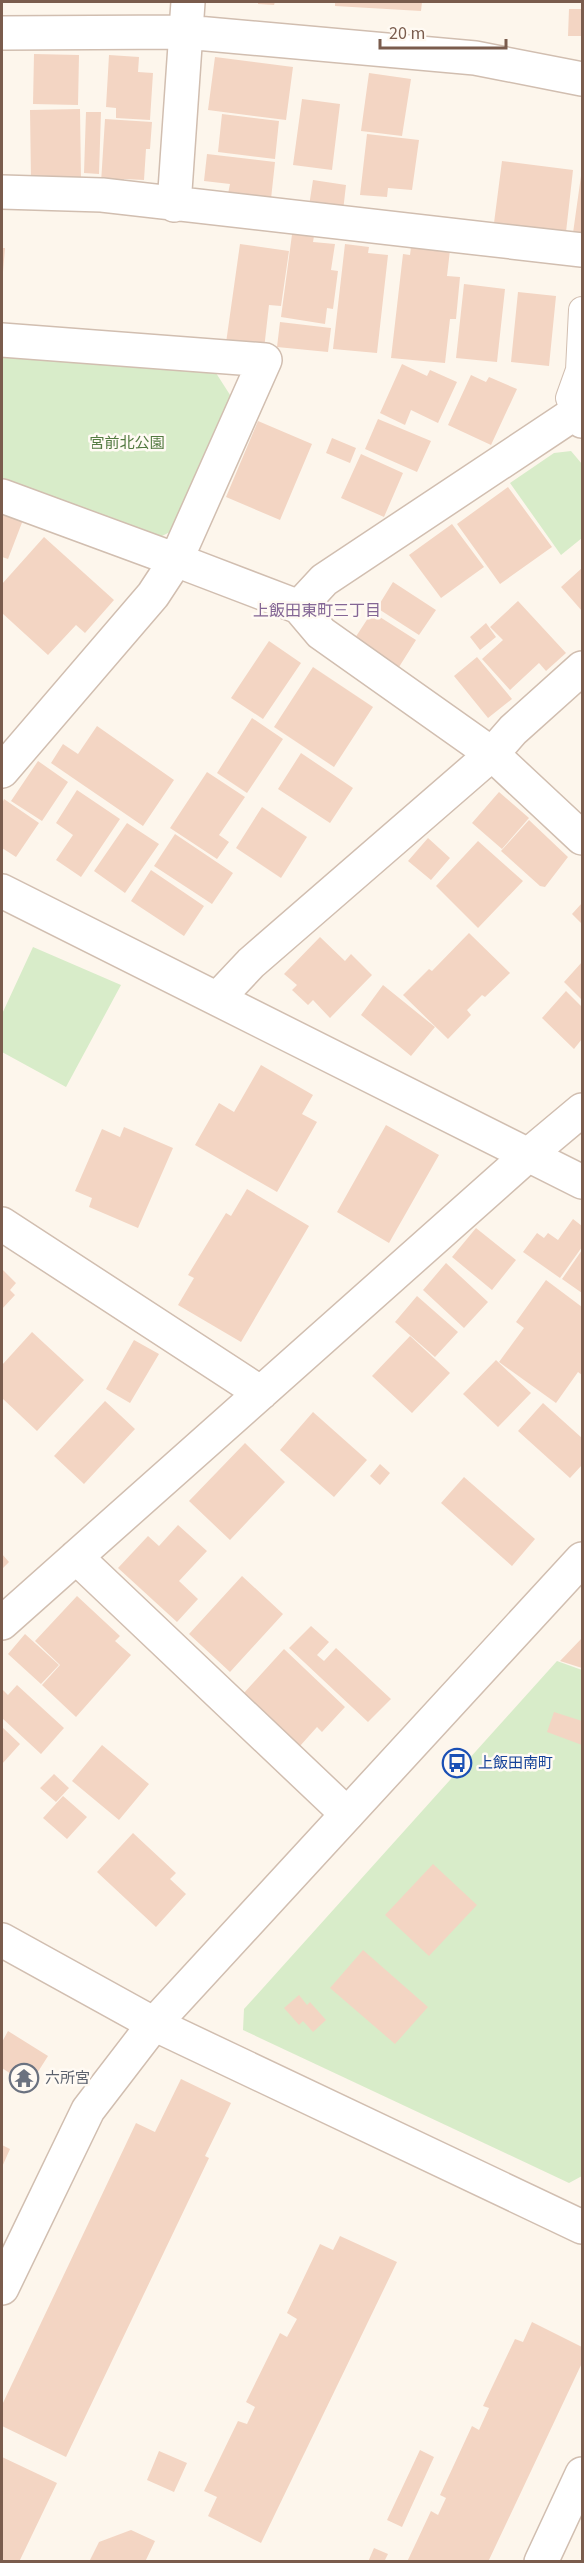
<svg xmlns="http://www.w3.org/2000/svg" width="584" height="2563" font-family="'Source Sans 3','Noto Sans JP',sans-serif">
<rect width="100%" height="100%" fill="#fdf6ec"/>
<path fill="#d8ecc9" d="M2,352L216,373L232,398L176,529L156,539L2,479Z
M571,451L582,464V538L561,555L510,483L554,453Z
M33,947L121,985L66,1087L2,1052V1014Z
M557,1661L582,1670V2176L569,2183L243,2030L244,2009Z"/>
<path fill="#f3d5c3" d="M258,2H275L274,5L258,4Z
M335,2H422L421,11L335,6Z
M569,9H582V36H568Z
M34,54L79,55L78,105L33,104Z
M109,55L139,57L138,72L153,73L150,120L116,118V108L106,107Z
M215,57L293,67L286,120L208,110Z
M369,73L411,79L402,136L361,131Z
M302,99L340,104L332,170L293,165Z
M80,109L81,180H31L30,110Z
M86,112H101L99,174L84,173Z
M222,114L279,121L275,159L218,152Z
M105,119L152,122L150,149H146L144,180L124,179L123,184L101,183Z
M367,134L419,140L412,190L388,188L387,197L360,195Z
M207,154L275,162L271,199L228,194L230,184L204,181Z
M502,161L573,170L566,232L494,223Z
M581,176H582V234L573,233Z
M313,180L346,185L343,211L309,206Z
M293,227L315,230L313,242L335,244L331,270L338,271L333,309L327,308L325,324L281,317Z
M240,244L289,251L281,306L269,305L264,349L226,343Z
M345,244L369,247L368,253L388,255L377,353L333,349Z
M411,247L450,250L447,276L460,277L456,319H450L445,363L391,358L403,254L410,255Z
M2,248H5L3,272H2Z
M464,284L505,289L497,362L456,358Z
M518,292L556,296L549,366L511,362Z
M280,322L331,328L328,352L277,347Z
M402,364L427,376L430,370L457,382L438,423L411,410L405,425L380,413Z
M471,375L486,382L489,377L517,389L491,445L448,425Z
M378,419L431,441L417,472L365,449Z
M258,421L312,444L280,520L226,497Z
M332,438L356,448L350,463L326,453Z
M361,454L403,473L384,517L341,498Z
M508,487L552,547L500,584L457,524Z
M2,512L23,520L8,559L2,557Z
M452,524L484,567L441,598L409,555Z
M44,537L114,600L85,633L76,625L48,655L2,613V584Z
M582,568V611L561,587Z
M393,582L436,610L419,635L377,608Z
M518,601L566,653L546,671L539,663L510,690L482,659L503,640L490,627Z
M372,612L416,640L399,667L355,638Z
M486,623L496,637L480,650L470,637Z
M269,641L301,663L263,719L231,698Z
M477,657L512,699L488,718L454,676Z
M313,667L373,707L334,767L274,727Z
M252,718L283,739L247,793L217,773Z
M97,726L174,780L143,826L51,763L63,744L78,754Z
M301,753L353,788L330,823L278,789Z
M38,761L68,782L42,821L11,801Z
M207,772L245,797L219,835L229,842L217,859L170,828Z
M77,790L120,819L81,877L56,860L73,835L56,823Z
M499,792L529,818L502,849L472,823Z
M4,799L39,823L16,857L2,848V804Z
M262,807L307,837L281,878L236,848Z
M529,820L568,857L545,887L540,886L501,851Z
M127,823L159,844L125,893L94,871Z
M175,834L233,873L212,904L154,866Z
M428,838L450,858L431,880L408,861Z
M478,841L523,881L478,928L436,886Z
M151,870L204,906L184,936L131,901Z
M582,903V924L572,914Z
M469,933L510,973L485,997L482,995L467,1010L471,1015L448,1039L403,995L429,969L432,971Z
M320,937L345,961L351,954L372,975L330,1018L313,1000L308,1005L292,990L297,985L284,974Z
M582,962V1000L564,982Z
M383,985L435,1027L411,1056L361,1015Z
M566,991L582,1007V1039L574,1049L542,1018Z
M261,1065L313,1095L302,1114L317,1122L277,1192L195,1145L219,1103L234,1112Z
M386,1125L439,1155L389,1243L337,1212Z
M124,1127L173,1148L138,1228L89,1207L92,1198L75,1191L102,1129L120,1137Z
M247,1189L309,1226L241,1342L178,1305L194,1278L188,1275L226,1213L231,1216Z
M573,1219L582,1226V1247L560,1278L523,1252L537,1233L544,1238L548,1233L558,1240Z
M476,1228L516,1260L492,1290L452,1257Z
M582,1250V1293L562,1279Z
M446,1263L488,1302L464,1328L423,1290Z
M2,1269L16,1283L10,1290L15,1295L2,1309Z
M546,1280L582,1307V1375L578,1372L556,1403L499,1362L524,1328L516,1322Z
M417,1296L458,1332L435,1357L395,1322Z
M32,1332L84,1380L37,1431L2,1398V1365Z
M410,1336L450,1373L412,1413L372,1376Z
M134,1340L159,1354L130,1403L106,1389Z
M496,1360L531,1393L498,1427L463,1394Z
M105,1401L135,1429L84,1484L54,1456Z
M543,1403L582,1438V1465L570,1478L518,1431Z
M313,1412L367,1460L334,1497L280,1450Z
M245,1443L285,1482L230,1540L189,1501Z
M380,1464L390,1473L380,1485L370,1476Z
M464,1477L535,1539L512,1566L441,1503Z
M178,1525L207,1551L179,1581L198,1599L177,1622L118,1568L148,1536L159,1546Z
M2,1554L9,1562L2,1569Z
M242,1576L283,1614L230,1672L189,1634Z
M77,1596L120,1636L115,1641L131,1655L76,1717L42,1685L60,1665L35,1641Z
M311,1626L329,1642L317,1655L324,1661L336,1648L391,1699L368,1722L289,1648Z
M25,1634L59,1665L41,1684L8,1654Z
M582,1638V1668L560,1661Z
M284,1649L345,1707L322,1732L317,1727L300,1746L243,1694Z
M17,1685L64,1728L41,1754L2,1718V1689L8,1695Z
M554,1712L582,1721V1745L547,1732Z
M2,1727L20,1744L2,1764Z
M102,1745L149,1784L119,1820L72,1781Z
M54,1774L69,1788L56,1802L40,1788Z
M63,1796L87,1817L67,1839L43,1818Z
M133,1833L176,1873L170,1879L186,1894L156,1927L97,1872Z
M433,1864L477,1905L429,1956L385,1915Z
M363,1950L428,2007L395,2044L330,1988Z
M299,1995L307,2005L310,2002L326,2020L313,2032L303,2021L299,2025L284,2008Z
M8,2031L48,2056L29,2086L2,2068V2042Z
M181,2079L231,2103L205,2156L209,2158L66,2457L2,2426V2405L136,2123L155,2132Z
M2,2145L10,2149L2,2167Z
M340,2236L397,2262L261,2543L208,2516L217,2497L204,2491L238,2421L247,2424L255,2407L246,2402L280,2333L287,2337L297,2319L287,2313L320,2244L333,2250Z
M532,2322L582,2347V2363L488,2562H407L431,2511L438,2515L446,2498L440,2495L472,2426L479,2430L489,2408L483,2406L515,2339L523,2342Z
M420,2450L434,2457L402,2527L387,2520Z
M159,2451L187,2463L174,2492L147,2480Z
M2,2457L57,2483L19,2562H2Z
M131,2530L155,2541L145,2562H89L99,2542Z
M374,2548L388,2554L384,2562H368Z"/>
<g fill="none" stroke-linecap="round" stroke-linejoin="round">
<g stroke="#d1beb0" stroke-width="28">
<path id="service" d="M575,413L569,398L579,370L582,310"/>
</g>
<g stroke="#d1beb0" stroke-width="36">
<path id="minor" d="M2,33L185,32L475,58L582,79
M2,192L102,195L582,250
M174,205L188,2
M2,340L265,360L176,560L2,496
M299,607L321,633L492,754L582,838
M2,771L153,595L176,560L299,607L324,580L575,413L582,421
M2,891L582,1182
M218,998L251,963L492,754L513,730L582,668
M2,1224L261,1393
M76,1557L347,1814
M2,1623L527,1156L582,1110
M2,1940L154,2024L582,2227
M541,2562L582,2474"/>
</g>
<g stroke="#d1beb0" stroke-width="36">
<path id="tertiary" d="M2,2288L88,2110L154,2024L582,1559"/>
</g>
<use href="#service" stroke="#fff" stroke-width="26"/>
<use href="#minor" stroke="#fff" stroke-width="33"/>
<use href="#tertiary" stroke="#fff" stroke-width="33"/>
</g>
<defs>
<g id="bus-ring" transform="scale(1.5)"><circle r="9.5" fill="#fffaf3" stroke="#1a4fb4" stroke-width="1.5"/><path d="M-5-6H5V4H4V6H2V4H-2V6H-4V4H-5ZM-3.5-4V0h7V-4ZM-3.5 1.2v1.5H-2V1.2ZM2 1.2v1.5H3.5V1.2Z" fill="#1a4fb4"/></g>
<g id="temple-ring" transform="scale(1.5)"><circle r="9.5" fill="#fffaf3" stroke="#6b7280" stroke-width="1.5"/><path d="M0-6L5-2H3V0L6.5 2.5H4V6H1.5V3h-3V6H-4V2.5H-6.5L-3 0V-2H-5Z" fill="#6b7280"/></g>
</defs>
<g fill-rule="evenodd">
<use href="#bus-ring" x="457" y="1763"/>
<use href="#temple-ring" x="24" y="2078"/>
</g>
<g text-anchor="middle" stroke-width="5" stroke-linejoin="round" paint-order="stroke">
<g font-size="15" fill="#537a41" stroke="#fffaf3">
<text x="127" y="448">宮前北公園</text>
</g>
<g font-size="15" fill="#164399" stroke="#fffaf3" text-anchor="start">
<text x="478" y="1768">上飯田南町</text>
</g>
<g font-size="15" fill="#5b616d" stroke="#fffaf3" text-anchor="start">
<text x="45" y="2083">六所宮</text>
</g>
<g font-size="16" fill="#846695" stroke="#fffaf3">
<text x="317" y="616">上飯田東町三丁目</text>
</g>
</g>
<rect width="584" height="2563" fill="none" stroke="#7a5c4d" stroke-width="6"/>
<path d="M380 39v9h126v-9" fill="none" stroke="#7a5c4d" stroke-width="3"/>
<text x="389" y="39" font-size="18" fill="#7a5c4d" stroke="#fffaf3" stroke-width="4.5" paint-order="stroke">20 m</text>
</svg>
